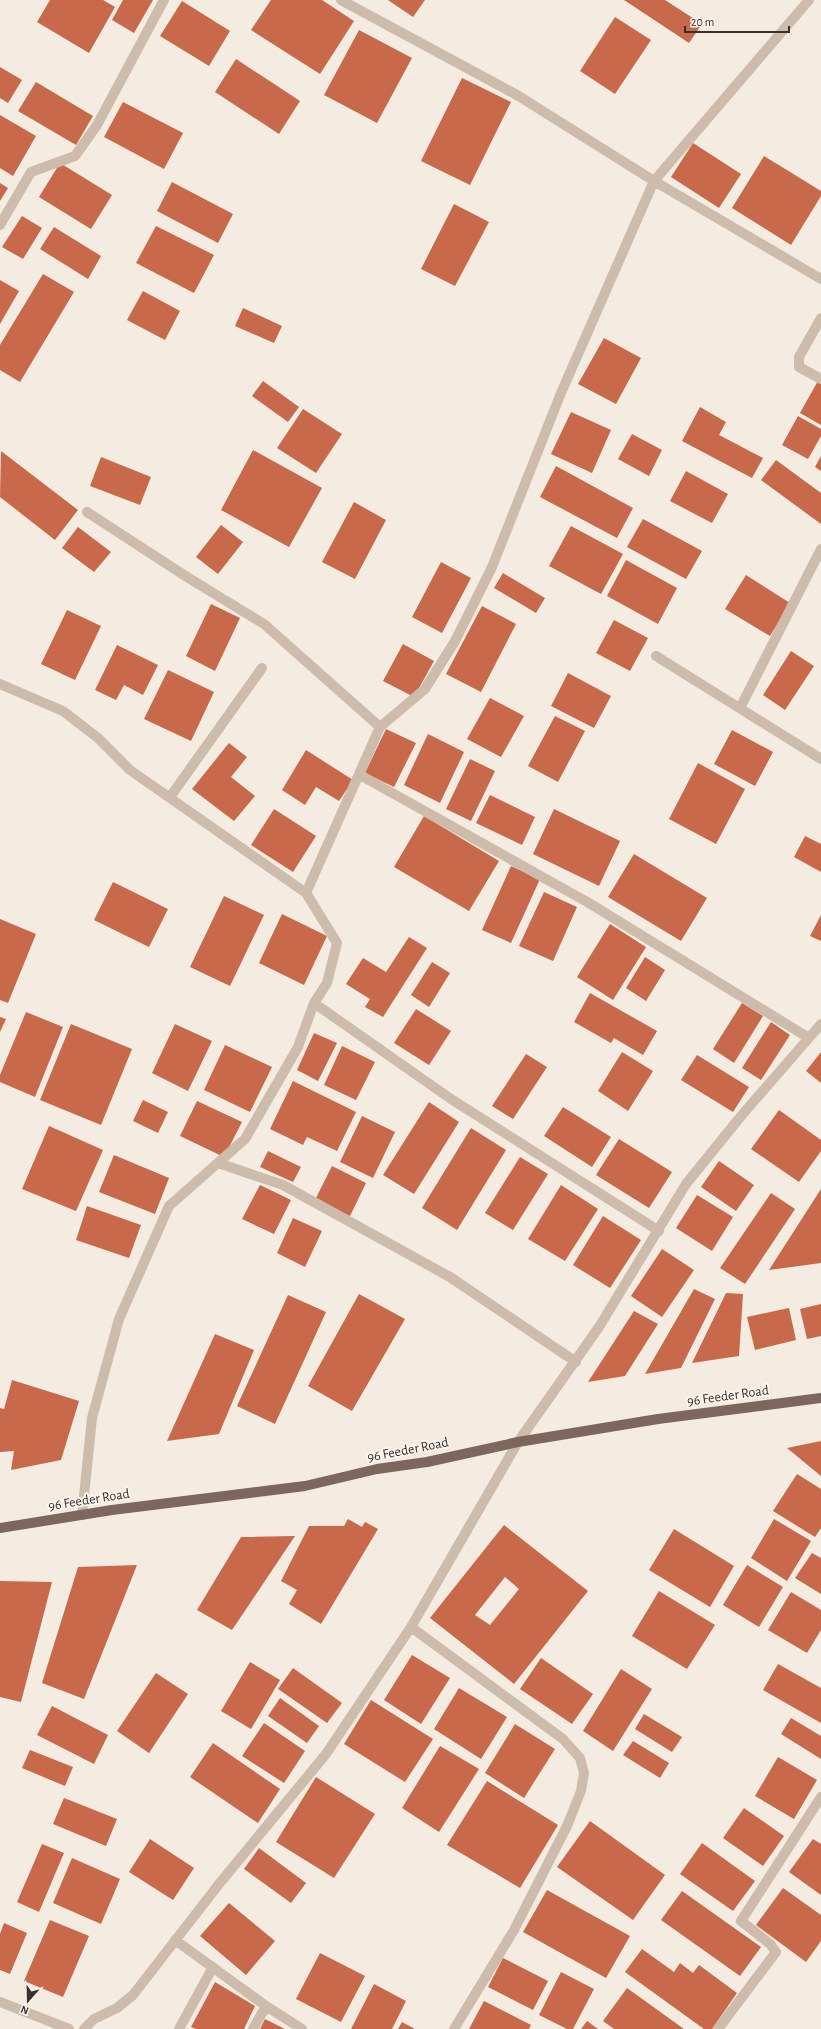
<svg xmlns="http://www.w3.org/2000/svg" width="821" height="2029" font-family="'Alegreya Sans',sans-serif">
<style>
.building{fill:#c8694b;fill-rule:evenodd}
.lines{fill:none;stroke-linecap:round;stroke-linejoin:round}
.street{stroke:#cdbbac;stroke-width:10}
.primary{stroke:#7d675c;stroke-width:10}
.labels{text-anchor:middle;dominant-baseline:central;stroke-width:4;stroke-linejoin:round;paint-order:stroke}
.street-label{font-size:14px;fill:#3b302b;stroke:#fbf5ee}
</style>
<rect width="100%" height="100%" fill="#f4ebe1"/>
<path class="building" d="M50 0H103L115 7 89 53 37 22Z
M123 0H153L134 33 112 20Z
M271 0H322L354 21 320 74 251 30Z
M388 0H425L413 17Z
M624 0H665L702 24 689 43Z
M182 1 230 31 209 66 160 36Z
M615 17 651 40 615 94 580 71Z
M359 30 412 58 377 123 324 95Z
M236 59 300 101 279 134 215 92Z
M0 67 22 80 8 103 0 98Z
M462 78 511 102 470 185 421 161Z
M36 82 93 116 76 145 18 111Z
M123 102 183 133 164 169 104 137Z
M0 115 36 136 13 176 0 168Z
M693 143 741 174 719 208 671 177Z
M764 156 821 191V196L791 245 732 208Z
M60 163 112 195 91 229 39 197Z
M172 182 233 214 218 243 157 211Z
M0 183 8 188 0 201Z
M454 204 489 222 455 286 421 269Z
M22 216 42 228 23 259 2 247Z
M156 226 214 255 194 293 136 263Z
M54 227 101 256 88 279 40 249Z
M43 274 74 292 20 382 0 370V345Z
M0 280 19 291 0 324Z
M143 291 180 311 165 340 127 320Z
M243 308 282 326 274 343 235 326Z
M604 338 641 358 616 404 578 384Z
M819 379 821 381V425L800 413Z
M263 381 299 407 288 422 252 396Z
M700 407 726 422 719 435 763 458 752 478 682 441Z
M303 409 342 434 316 473 277 448Z
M571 412 611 430 592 473 551 454Z
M798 416 821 429V436L808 459 782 445Z
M632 434 662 450 649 476 618 459Z
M253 450 322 488 289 547 221 510Z
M1 451 78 510 55 540 0 497Z
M821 456V471L815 467Z
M101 457 151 477 140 505 90 486Z
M776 460 821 493V524L761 480Z
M556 466 633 508 617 538 540 497Z
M686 471 728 494 712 523 670 501Z
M354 502 386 520 355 579 322 562Z
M643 519 702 551 686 579 627 547Z
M221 525 243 542 218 574 196 557Z
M571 526 623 554 601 594 549 566Z
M78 527 111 552 94 572 62 548Z
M626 560 677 588 658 624 607 596Z
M441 562 471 578 442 633 412 617Z
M503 573 545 598 536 613 494 588Z
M746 575 790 603 770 636 725 609Z
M211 604 240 618 215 671 186 656Z
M482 606 516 624 481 692 446 674Z
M67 610 101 626 75 680 41 664Z
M614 620 648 638 630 671 596 653Z
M403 644 434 661 414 697 383 681Z
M117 645 158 665 143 695 124 685 116 700 95 690Z
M791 651 814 666 785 710 763 695Z
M168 670 214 692 191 741 144 719Z
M568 673 611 696 594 728 551 706Z
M490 698 524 716 501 757 467 739Z
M555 716 585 731 558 782 528 766Z
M386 729 416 743 394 787 365 773Z
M732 730 773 752 755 786 714 764Z
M428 734 464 752 440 803 404 785Z
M229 743 247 757 231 777 255 796 234 821 192 789Z
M306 750 353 780 339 801 316 787 305 805 282 790Z
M470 759 495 771 471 821 446 809Z
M698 763 745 789 716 844 669 819Z
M490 795 535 817 522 845 476 823Z
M274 809 316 836 293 872 251 845Z
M554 809 620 841 599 886 533 854Z
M424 816 499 861 469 911 394 867Z
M805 836 821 844V872L794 857Z
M634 854 707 898 681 941 608 897Z
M511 866 540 879 511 943 482 930Z
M113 882 168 909 149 947 94 920Z
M544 892 577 907 553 961 519 946Z
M224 896 264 915 230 986 190 967Z
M282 914 327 936 304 985 259 963Z
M821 915V941L810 936Z
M0 919 36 934 8 1003 0 1000Z
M610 924 646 947 613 1000 577 977Z
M409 937 427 948 383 1017 365 1007 370 999 346 984 363 958 386 972Z
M645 957 665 970 646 1001 626 988Z
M432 962 450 973 429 1007 411 995Z
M590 993 657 1031 643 1055 614 1038 611 1043 574 1022Z
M742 1003 763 1016 734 1063 713 1049Z
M416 1009 451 1031 429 1065 394 1043Z
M26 1012 63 1027 35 1097 0 1082V1075Z
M0 1017 6 1019 0 1032Z
M771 1022 790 1035 761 1080 742 1068Z
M71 1024 132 1049 101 1125 40 1100Z
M175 1024 212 1041 188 1091 152 1073Z
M314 1033 337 1043 318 1081 297 1070Z
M225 1045 272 1067 250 1112 204 1090Z
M342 1046 375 1062 356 1100 324 1085Z
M622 1052 653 1071 628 1111 598 1091Z
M821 1052V1083L806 1071Z
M526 1054 547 1067 513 1119 492 1106Z
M697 1055 749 1087 733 1112 681 1080Z
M293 1081 356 1112 337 1151 307 1137 303 1145 270 1129Z
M143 1100 168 1112 158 1133 133 1121Z
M197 1101 242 1122 224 1157 180 1136Z
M429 1102 459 1122 414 1194 383 1175Z
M563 1107 611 1137 592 1167 544 1136Z
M779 1110 821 1140V1151L799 1182 751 1149Z
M362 1116 395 1132 373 1178 340 1162Z
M49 1126 103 1150 76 1211 22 1189Z
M471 1128 506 1150 457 1230 422 1208Z
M619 1139 672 1172 649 1208 596 1175Z
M268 1151 301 1167 293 1182 260 1167Z
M114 1155 169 1178 155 1214 99 1192Z
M520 1157 548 1174 513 1230 485 1213Z
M719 1161 754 1185 736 1211 701 1187Z
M332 1166 366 1183 350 1216 315 1200Z
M260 1185 291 1200 274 1234 242 1219Z
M561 1185 598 1209 565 1261 528 1239Z
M821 1189V1263L769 1270Z
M771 1193 795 1209 745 1284 720 1268Z
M697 1195 733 1217 712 1251 676 1228Z
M87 1206 141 1225 129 1258 76 1240Z
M603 1216 641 1240 610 1288 573 1265Z
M293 1218 322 1231 305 1267 277 1253Z
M662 1249 694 1270 662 1317 631 1296Z
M694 1289 715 1299 681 1368 645 1374Z
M726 1293 743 1294 739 1356 692 1363Z
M359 1294 405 1319 352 1411 308 1386Z
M288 1295 326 1312 275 1424 237 1406Z
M821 1304V1336L807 1339 800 1309Z
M789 1308 796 1340 755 1350 747 1317Z
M634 1311 658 1324 625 1376 588 1382Z
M215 1334 254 1350 219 1434 167 1441Z
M12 1380 79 1401 61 1460 11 1470 14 1451 0 1452V1408L4 1409Z
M821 1441V1476L787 1448Z
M797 1474 821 1489V1528L815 1537 773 1511Z
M348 1519 362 1527 365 1522 378 1529 321 1624 289 1604 297 1590 281 1581 309 1526H344Z
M774 1519 811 1541 787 1581 751 1558Z
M504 1525 588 1591 514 1684 430 1618ZM505 1577 519 1589 490 1625 475 1615Z
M674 1529 734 1566 710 1607 649 1570Z
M295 1536 232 1630 197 1610 241 1537Z
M812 1553 821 1558V1594L795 1578Z
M137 1565 84 1699 42 1683 78 1567Z
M747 1565 783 1587 759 1627 723 1605Z
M0 1581 52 1582 21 1702 0 1697Z
M659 1591 715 1625 687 1669 632 1636Z
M791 1592 821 1610V1630L807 1653 768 1630Z
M412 1655 450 1678 421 1724 384 1700Z
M541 1658 593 1694 572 1724 520 1689Z
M250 1662 280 1680 251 1729 221 1711Z
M778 1664 821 1688V1723L763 1690Z
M293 1668 342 1703 327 1723 278 1689Z
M621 1669 652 1689 613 1751 583 1731Z
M156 1673 188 1694 149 1753 117 1731Z
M459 1688 507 1717 481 1759 434 1729Z
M280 1698 319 1726 307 1743 268 1716Z
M371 1700 433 1739 405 1782 344 1744Z
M52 1706 108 1735 94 1764 37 1735Z
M644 1714 682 1737 672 1752 635 1729Z
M791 1718 821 1736V1759L781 1734Z
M264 1723 305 1751 284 1783 242 1756Z
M515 1724 555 1749 524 1798 485 1773Z
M633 1741 669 1763 660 1778 623 1755Z
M213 1743 280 1789 258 1823 190 1777Z
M440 1746 479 1769 439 1832 402 1808Z
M30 1750 73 1767 65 1786 22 1768Z
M778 1757 817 1780 794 1819 755 1796Z
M316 1777 375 1814 334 1878 276 1842Z
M487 1781 558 1825 520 1888 447 1845Z
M64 1798 117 1819 106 1846 53 1824Z
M744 1808 784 1836 763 1866 723 1838Z
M590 1821 665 1875 633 1920 557 1867Z
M150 1839 194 1868 173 1900 129 1872Z
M813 1839 821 1844V1895L789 1872Z
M702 1843 755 1881 733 1911 680 1874Z
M42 1844 64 1853 39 1912 17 1902Z
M259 1848 306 1883 291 1903 244 1869Z
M72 1858 120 1879 101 1924 53 1903Z
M783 1888 821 1915V1941L806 1962 756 1925Z
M547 1890 630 1936 606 1978 523 1932Z
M682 1891 761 1947 740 1976 661 1920Z
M229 1903 275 1941 246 1975 200 1936Z
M50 1920 89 1936 63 1997 24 1981Z
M4 1923 27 1933 10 1974 0 1970V1934Z
M642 1949 674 1972 680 1963 693 1973 699 1965 737 1993 712 2029H704L625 1972Z
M320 1953 365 1976 341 2022 296 1999Z
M503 1958 548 1981 533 2010 488 1987Z
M561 1972 594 1989 573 2029H567L539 2015Z
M215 1982 255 2006 244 2029H196L191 2027Z
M374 1984 406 2001 392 2029H351Z
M627 1988 684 2029H614L603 2021Z
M484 2001 531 2025 529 2029H469Z
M265 2019 285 2029H260Z
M587 2021 598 2029H581Z
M402 2022 415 2029H398Z"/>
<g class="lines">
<path class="street" d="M341 0 517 95 654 181 821 279
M0 225 31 172 75 156 97 125 164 0
M821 318 799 357V367L821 379
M87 512 187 577 264 624 380 727
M656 656 821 759
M0 684 63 711 98 738 130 770 306 893 337 943 327 983 314 1003 298 1047 245 1139 169 1206 119 1319 92 1418 82 1515
M740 708 821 549
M360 775 589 903 809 1038
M170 797 262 668
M306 893 380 727 425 689 455 641 492 567 561 393 654 181 809 0
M314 1003 451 1099 659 1231
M218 1163 283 1185 450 1277 576 1362
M411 1627 563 1739 580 1758 584 1773 581 1791 567 1826 514 1930 454 2029
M175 1940 266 2006 302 2029
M0 2002 69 2029
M84 2029 94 2019 117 2008 133 1995 219 1884 326 1754 411 1627 518 1442 599 1327 686 1184 741 1116 821 1024
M179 2029 213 1967
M253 2029 266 2006
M718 2029 776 1952 770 1944 741 1921 821 1797"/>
<path class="primary" d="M0 1528 112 1510 305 1486 377 1469 427 1462 518 1442 658 1419 821 1398"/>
</g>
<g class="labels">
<g class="street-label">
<text transform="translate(728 1396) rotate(-8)">96 Feeder Road</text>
<text transform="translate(408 1450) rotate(-11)">96 Feeder Road</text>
<text transform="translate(89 1500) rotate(-9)">96 Feeder Road</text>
</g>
</g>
<g transform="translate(28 2001) rotate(200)" stroke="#fbf5ee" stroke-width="3" paint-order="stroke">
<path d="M0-3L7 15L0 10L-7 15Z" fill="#3b302b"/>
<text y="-6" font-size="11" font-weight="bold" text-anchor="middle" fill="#3b302b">N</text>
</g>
<path d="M685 26v6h104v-6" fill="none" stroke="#3b302b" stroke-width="2"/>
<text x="691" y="26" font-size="12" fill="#3b302b" stroke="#fbf5ee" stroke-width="3" paint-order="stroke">20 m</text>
</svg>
